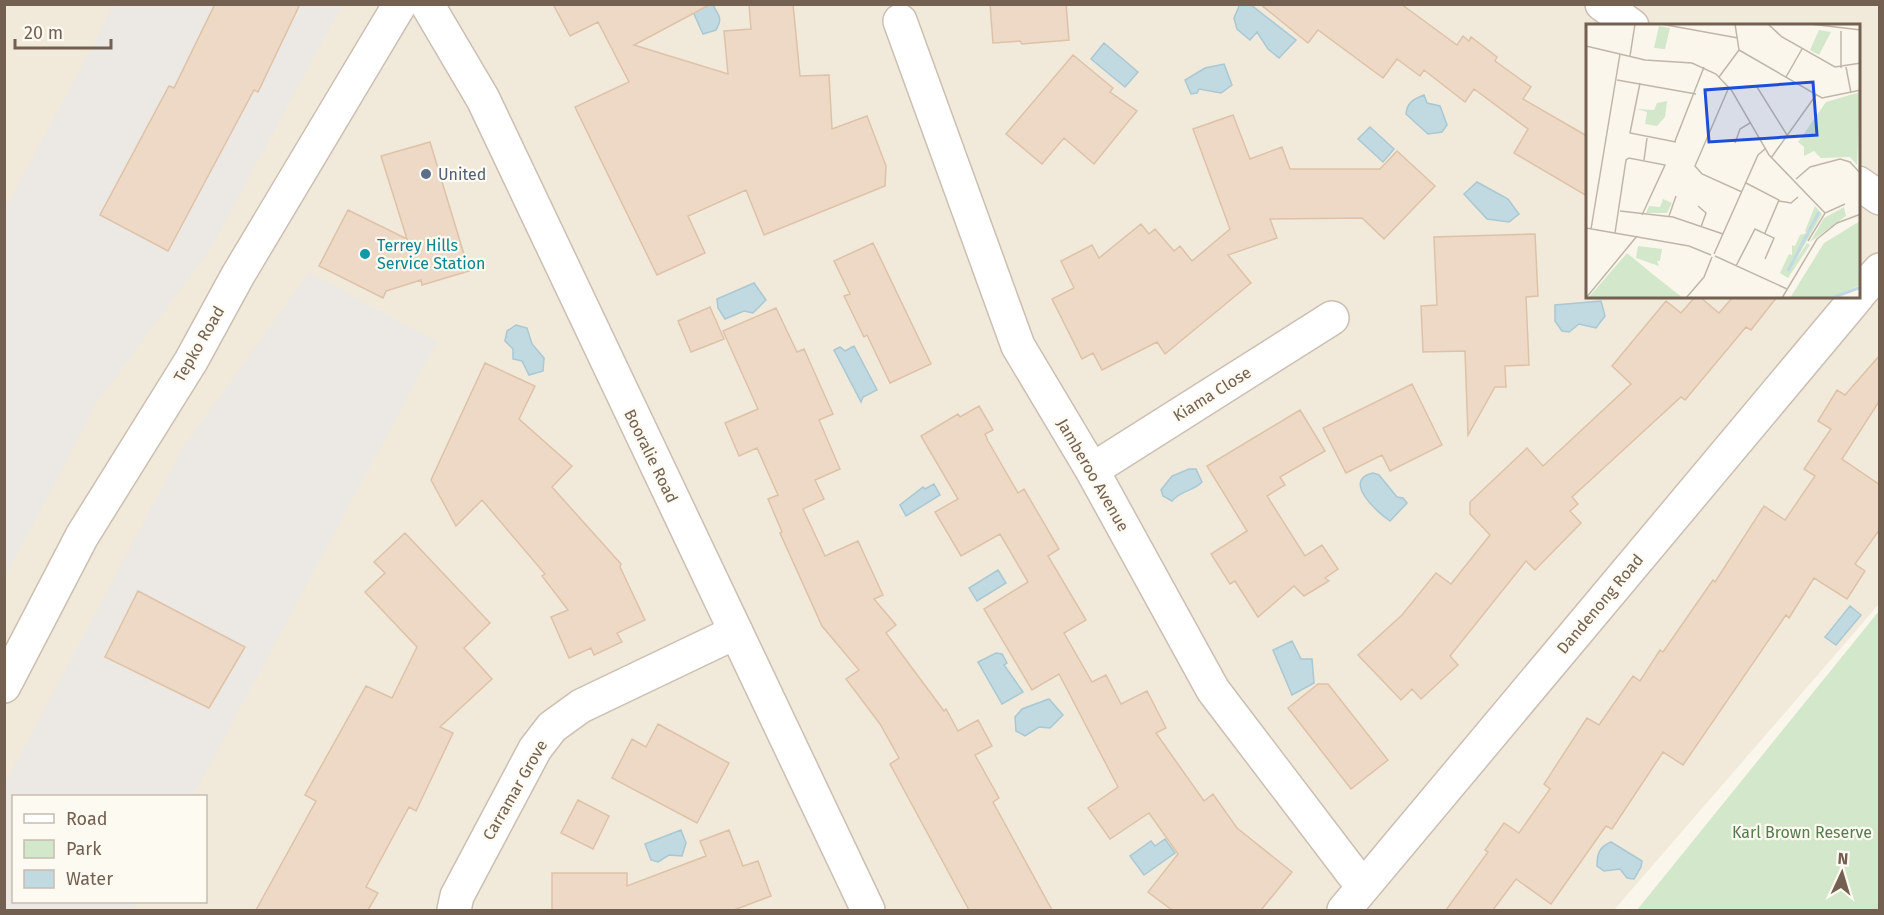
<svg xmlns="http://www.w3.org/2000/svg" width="1884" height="915" font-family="'Fira Sans',sans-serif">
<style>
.residential{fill:#f1e9da;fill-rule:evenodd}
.industrial{fill:#ece8e3}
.green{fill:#d3e7ca}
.water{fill:#c1dae2;stroke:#a8c8d3;stroke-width:1.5}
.building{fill:#edd9c5;stroke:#dec2a8;stroke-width:1.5}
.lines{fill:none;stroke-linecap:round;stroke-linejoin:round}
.minor-casing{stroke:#ccbfb2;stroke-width:36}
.tertiary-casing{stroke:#ccbfb2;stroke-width:36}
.minor{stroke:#fff;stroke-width:33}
.tertiary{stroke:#fff;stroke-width:33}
.service-dot{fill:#5c6f8a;stroke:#fdfaf1;stroke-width:2}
.culture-dot{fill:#0f9aa8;stroke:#fdfaf1;stroke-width:2}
.labels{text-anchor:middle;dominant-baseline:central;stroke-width:4.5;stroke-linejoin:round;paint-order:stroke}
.service-label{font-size:16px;fill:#4e5e75;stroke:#fdfaf1;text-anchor:start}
.culture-label{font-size:16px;fill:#0d838f;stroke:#fdfaf1;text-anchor:start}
.street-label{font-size:16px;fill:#736050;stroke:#fdfaf1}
.park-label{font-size:16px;fill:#567c4d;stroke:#fdfaf1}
.inset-river{fill:none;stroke:#c1dae2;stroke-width:3}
.inset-road{fill:none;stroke:#c0b6a8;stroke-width:1.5}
.view{fill:#1d4ed8;fill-opacity:0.15;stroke:#1d4ed8;stroke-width:3}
.inset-edge{fill:none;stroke:#736050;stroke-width:3}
</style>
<rect width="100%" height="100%" fill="#faf6eb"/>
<path class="residential" d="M5 5H1879V604L1614 910H5ZM1587 26H1858V297H1587ZM14 796H206V902H14Z"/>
<path class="industrial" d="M114 5H342L211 248 98 401 5 577V210Z
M309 272 437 342 193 796H14V902H137L132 910H5V783L184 446Z"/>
<path class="green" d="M1879 611V910H1637Z"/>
<path class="water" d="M1240 4 1251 5 1296 40 1279 58 1268 49 1257 32 1250 40 1237 29 1234 18Z
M690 5H713C719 16 723 18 716 30L703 34Z
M1104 43 1138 72 1125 87 1091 59Z
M1224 64 1232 85 1221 93 1199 89 1197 93 1191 94 1185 80 1205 68Z
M1424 95 1427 103 1440 106 1447 125 1442 132 1428 134 1406 114C1407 103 1413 99 1424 95Z
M1370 127 1394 149 1383 162 1358 139Z
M1477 182 1508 199 1519 214 1509 222 1487 219 1464 194Z
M754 283 766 300 753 313 744 311 725 319 718 308 717 299Z
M1601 301 1605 316 1596 328 1579 324 1569 332 1562 331 1555 321V305Z
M516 325 527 328 532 344 544 358 543 371 529 375 522 361 513 359V349L505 341 507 331Z
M854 346 877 390 863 397 861 402 834 350 840 347 845 351Z
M1189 469H1196L1202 482C1194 491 1181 490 1172 501L1163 496 1161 490 1172 476Z
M1373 473 1379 475 1397 497 1403 498 1407 503 1390 521C1378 513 1341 480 1373 473Z
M934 484 940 495 906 516 900 505 923 487 925 489Z
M998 570 1006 583 977 601 969 588Z
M1850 606 1861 615 1836 645 1825 637Z
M1292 641 1301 659H1312L1314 683 1292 695 1273 650Z
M996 653 1002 654 1007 663 1004 665 1023 692 1002 704 978 662Z
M1049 699 1063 715 1050 728 1039 727 1025 736 1016 731 1015 717 1022 709Z
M681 830 686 843 682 856 669 855 658 862 651 860 645 844Z
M1165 839 1175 853 1144 875 1130 856 1151 841 1155 846Z
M1611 842 1642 861 1641 867 1634 879 1627 878 1620 869 1604 871 1597 866C1597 854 1599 847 1611 842Z"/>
<path class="building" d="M215 4H300L258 92 254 90 168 251 100 215 169 86 174 88Z
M553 4H711L634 45 728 74 724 31 751 29 749 4H793L800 76 829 75 832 129 867 116 886 166 885 186 764 235 746 190 688 216 705 253 657 275 575 107 629 82 598 22 570 36Z
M990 4H1066L1069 40 1022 44 1020 41 993 43Z
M1260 4H1401L1457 45 1463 36 1469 41 1471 37 1497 57 1495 61 1531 87 1523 99 1587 136V196L1514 153 1528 129 1474 89 1465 102 1424 70 1420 76 1397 59 1383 78 1318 30 1308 43Z
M1073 55 1113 88 1110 92 1137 111 1094 164 1064 138 1042 164 1006 134Z
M1233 115 1250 159 1282 147 1290 169H1380L1397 151 1435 186 1384 239 1362 218 1270 219 1277 238 1228 255 1251 283 1165 354 1157 342 1102 370 1093 353 1082 359 1052 299 1074 288 1061 261 1092 245 1099 258 1141 224 1149 234 1155 229 1174 251 1180 246 1192 261 1230 229 1193 129Z
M430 142 469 271 422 285 421 280 386 291 383 298 319 266 348 210 407 239 381 156Z
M1535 234 1538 296 1526 297 1529 365 1505 366 1506 387H1495L1468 435 1465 351 1423 352 1421 306 1437 305 1434 237Z
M873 243 931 364 890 383 867 335 864 337 844 296 850 294 834 261Z
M1695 297H1700L1719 313 1733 297H1777L1751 330 1746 327 1685 400 1681 397 1572 497 1578 504 1570 511 1581 523 1535 570 1526 561 1450 656 1458 665 1421 699 1412 689 1401 700 1358 655 1402 615 1436 573 1451 584 1490 535 1470 514V502L1527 448 1543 466 1631 384 1612 366 1666 301 1681 313Z
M710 307 724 339 691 352 678 321Z
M776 308 797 352 804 349 833 414 819 420 840 469 815 480 824 499 803 509 825 556 858 541 883 595 874 599 896 625 886 633 944 711 946 709 958 731 978 720 992 746 975 755 999 798 993 802 1052 910H969L890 764 899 758 880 724 846 679 859 670 822 626 780 533 782 532 768 499 778 495 757 448 739 456 725 423 758 409 723 331Z
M1880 355V400L1842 459 1880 485V529L1855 564 1865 571 1847 599 1814 578 1789 618 1786 615 1683 765 1663 752 1612 829 1606 826 1551 904 1516 879 1493 910H1446L1488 852 1485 850 1504 823 1519 833 1550 789 1544 784 1587 718 1599 725 1633 676 1640 681 1660 650 1663 652 1713 580 1715 582 1764 506 1785 520 1815 476 1804 469 1831 429 1818 421 1837 390 1845 395Z
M485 363 535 386 519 419 572 466 552 487 621 564 620 567 645 620 617 633 622 642 594 655 591 648 569 658 551 617 568 610 542 576 545 574 482 500 456 526 431 480Z
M1412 384 1442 445 1390 471 1382 455 1346 473 1323 428Z
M979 406 993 430 985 434 988 441 1018 493 1024 489 1059 549 1048 556 1086 620 1064 633 1092 682 1106 675 1121 704 1147 691 1166 728 1156 733 1204 801 1213 794 1237 828 1292 872 1261 910H1172L1148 892 1178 854 1149 813 1110 839 1088 808 1118 787 1059 674 1032 690 984 609 1028 582 1000 534 961 556 935 512 958 499 921 436 958 414 960 417Z
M1300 410 1325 451 1280 477 1285 485 1267 496 1305 556 1322 545 1338 569 1325 578 1329 581 1304 596 1294 586 1258 617 1235 581 1230 584 1211 554 1247 531 1207 466Z
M405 533 490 623 464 648 492 679 440 727 453 733 416 811 409 807 366 887 378 893 368 910H256L316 801 305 795 366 686 392 698 417 647 365 592 385 573 374 562Z
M138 591 245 647 209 708 105 657Z
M1318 684H1328L1388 760 1351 789 1288 708Z
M658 724 729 763 697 823 612 778 632 739 646 747Z
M578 800 609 816 593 849 561 833Z
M729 830 743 866 758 861 771 896 734 910H552V873H627V886L706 856 700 841Z"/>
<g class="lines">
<defs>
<path id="minor" d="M1602 4 1632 26
M900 21 1018 346 1092 470 1213 690 1363 887
M1858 183 1880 198
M1858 295 1880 270
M1092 470 1332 318
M4 686 82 536 191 361 238 275 400 4
M454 910 457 896 535 749 552 727 581 706 736 632
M1344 910 1857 297"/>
<path id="tertiary" d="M427 4 483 99 868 910"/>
</defs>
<use href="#minor" class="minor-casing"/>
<use href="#tertiary" class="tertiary-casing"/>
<use href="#minor" class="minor"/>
<use href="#tertiary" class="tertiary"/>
</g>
<circle class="service-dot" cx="426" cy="174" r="6"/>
<circle class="culture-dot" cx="365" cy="254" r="6"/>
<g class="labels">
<g class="service-label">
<text x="438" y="174">United</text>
</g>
<g class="culture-label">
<text x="377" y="245">Terrey Hills<tspan x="377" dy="18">Service Station</tspan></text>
</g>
<g class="street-label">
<text transform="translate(199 344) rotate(-60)">Tepko Road</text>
<text transform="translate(1212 394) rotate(-32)">Kiama Close</text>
<text transform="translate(651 456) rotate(64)">Booralie Road</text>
<text transform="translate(1093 475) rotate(60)">Jamberoo Avenue</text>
<text transform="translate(1600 604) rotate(-50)">Dandenong Road</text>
<text transform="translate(515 790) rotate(-60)">Carramar Grove</text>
</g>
<g class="park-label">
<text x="1802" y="832">Karl Brown Reserve</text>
</g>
</g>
<g transform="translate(1586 24)">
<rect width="274" height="274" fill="#faf6eb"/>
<path d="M73 2 84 4 79 25 68 24ZM233 6 245 8 233 31 224 26ZM274 68 271 141 264 133 235 134 228 127 218 132V123L212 118 240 78ZM81 77 79 93 71 102 59 100 61 88 51 85 68 86 71 79ZM77 175 86 179 81 189H60L63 182 74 183ZM229 182 236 190 208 239 221 219 224 221 202 254 194 249 203 230 206 231V221L209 222 214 211 221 209 219 207ZM258 183 260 192 224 218 238 194ZM274 197V261L244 274H204L238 219ZM52 222 76 225 74 237H71L73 242 50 234ZM41 229 69 252 97 274H2Z" fill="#d3e7ca"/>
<path class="inset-river" d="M202 247 233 188M246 274 275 263"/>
<path class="inset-road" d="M75 0 152 14M182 0 196 13 249 43 275 39M224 0 275 6M0 22 59 36 106 39 130 50 146 67 183 131 239 189M153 26 236 74 275 66M44 32 49 0M260 43 265 69M255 44V7M133 53 153 26 149 0M200 53 216 25M31 56 110 70M54 59 44 109 90 118M143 63 109 142 116 150 156 168M171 63 201 111M89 117 118 43M149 119 154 105 164 99M185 134 230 71M58 136 61 114M210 155 224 143 254 135 264 138 275 150M160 159 193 176 179 209M193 177 205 179 212 173M112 182 120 189 115 203M34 187 87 193 137 210M83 192 90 172M0 204 103 222 125 231M5 205 34 30M29 209 40 136 43 134 79 141 56 191M222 217 239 189 259 180M128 230 172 131 179 125M129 232 201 265M150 242 169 205 188 214 179 235M0 274 51 212M100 274 118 253 126 233M196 274 231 215 251 199 275 190"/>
<path class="view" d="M227 58 231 111 123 118 119 66Z"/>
<rect width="274" height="274" class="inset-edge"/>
</g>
<rect width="1884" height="915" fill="none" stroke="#736050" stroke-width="12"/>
<rect x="12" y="795" width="195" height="108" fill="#fdfaf1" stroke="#c6bcb1" stroke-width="1.5"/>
<rect x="24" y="814" width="30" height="9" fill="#ffffff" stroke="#c6bcb1" stroke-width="1.5"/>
<text x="66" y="825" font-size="18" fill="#736050">Road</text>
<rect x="24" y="840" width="30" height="18" fill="#d3e7ca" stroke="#c6bcb1" stroke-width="1.5"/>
<text x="66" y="855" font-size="18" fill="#736050">Park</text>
<rect x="24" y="870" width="30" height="18" fill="#c1dae2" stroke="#c6bcb1" stroke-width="1.5"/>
<text x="66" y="885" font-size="18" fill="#736050">Water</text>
<g transform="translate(1842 873) rotate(4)" stroke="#fdfaf1" stroke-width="4.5" paint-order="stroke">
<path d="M0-4.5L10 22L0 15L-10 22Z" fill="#736050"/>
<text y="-9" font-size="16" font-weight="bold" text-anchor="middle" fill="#736050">N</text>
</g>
<path d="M15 39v9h96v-9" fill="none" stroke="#736050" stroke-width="3"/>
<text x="24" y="39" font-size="18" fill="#736050" stroke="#fdfaf1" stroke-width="4.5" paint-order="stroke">20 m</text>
</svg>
